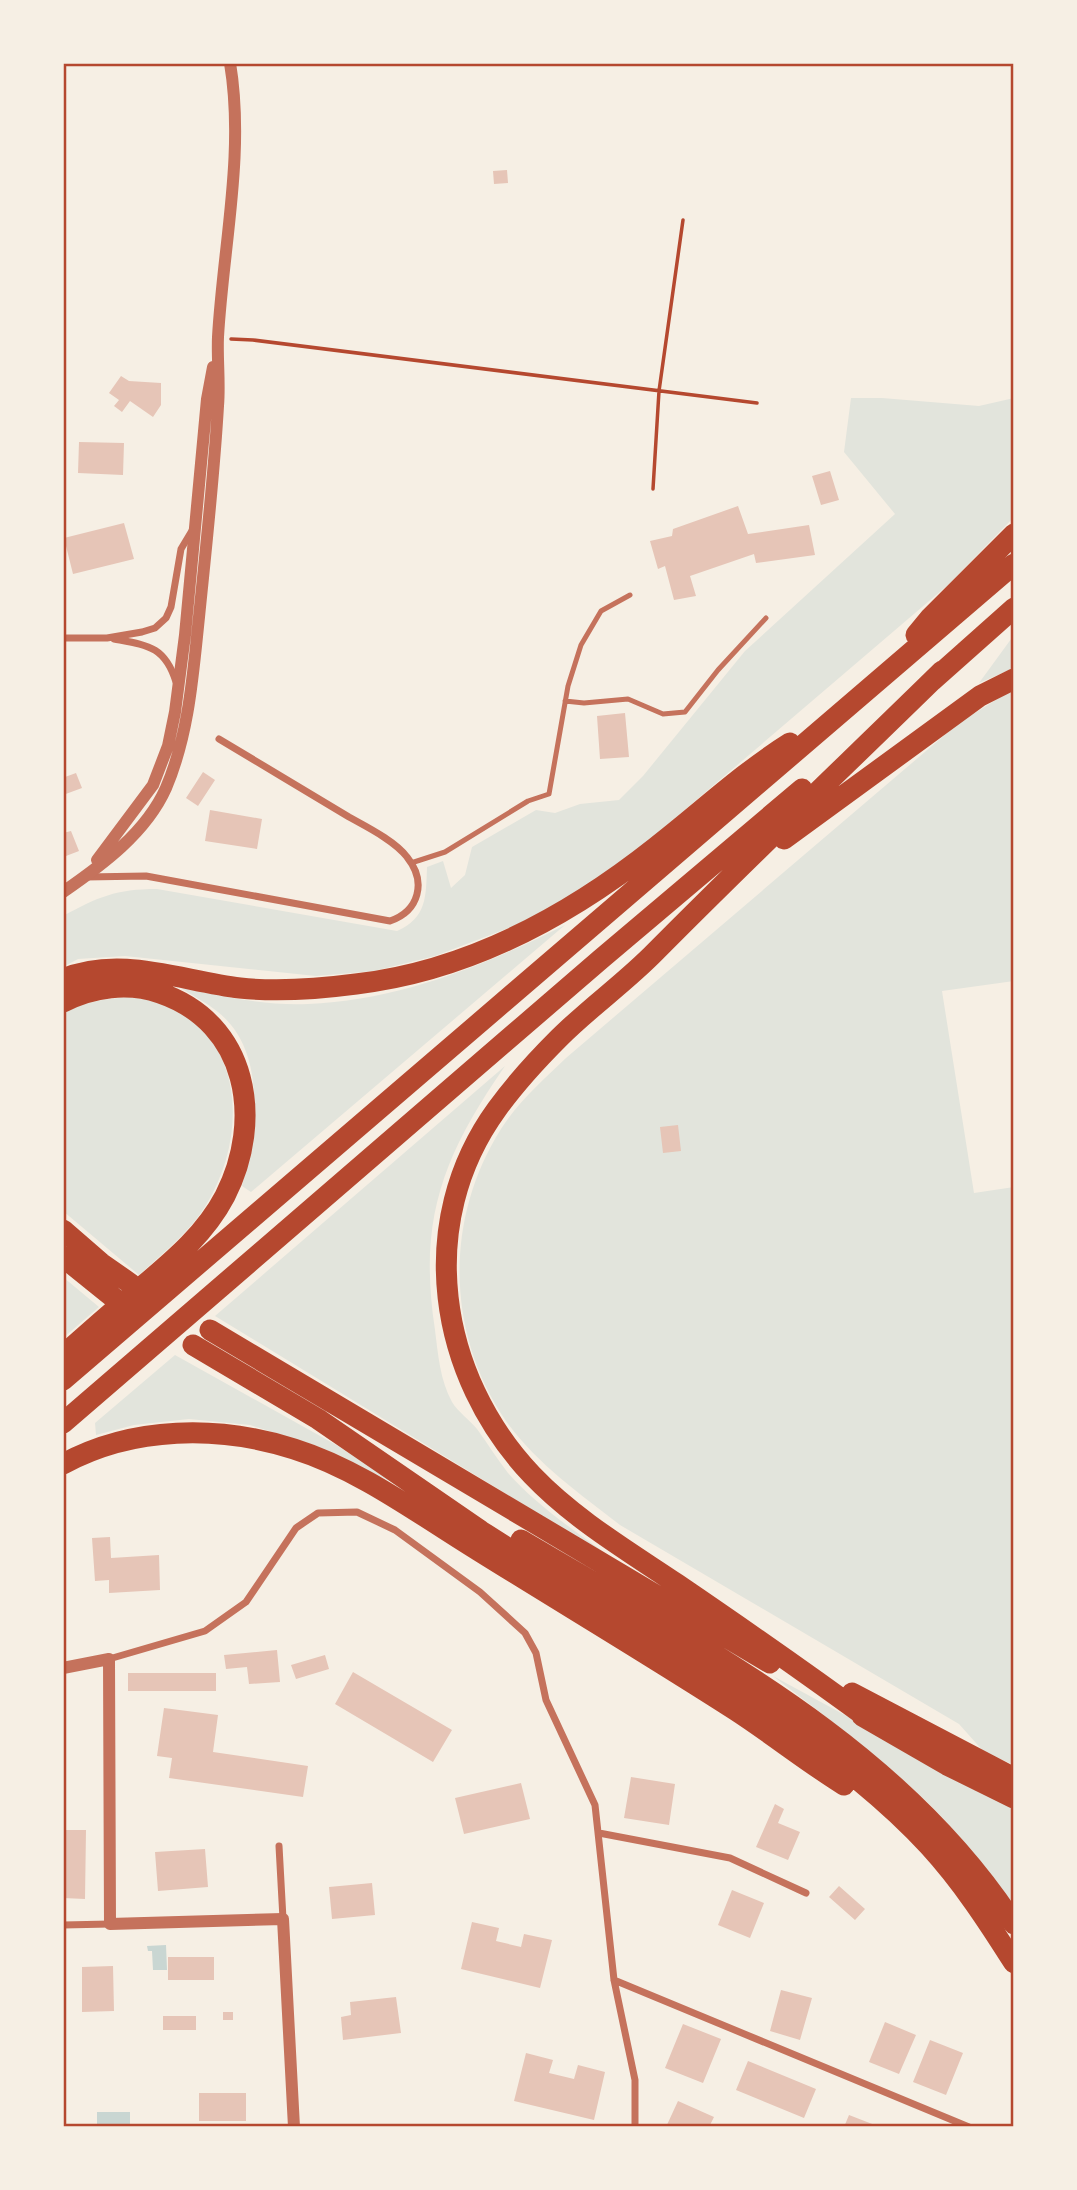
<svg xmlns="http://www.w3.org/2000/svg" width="1077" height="2190" font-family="Commissioner,sans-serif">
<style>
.green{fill:#e2e4dc}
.water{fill:#c9d6d2}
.building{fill:#e6c5b7}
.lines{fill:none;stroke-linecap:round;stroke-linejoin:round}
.path{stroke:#b5482f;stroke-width:3.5}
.service{stroke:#c5725c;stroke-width:5}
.minor{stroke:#c5725c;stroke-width:7}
.tertiary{stroke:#c5725c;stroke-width:12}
.motorway{stroke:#b5482f;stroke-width:21}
.neatline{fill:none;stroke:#b5482f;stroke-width:2.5}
</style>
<rect width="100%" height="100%" fill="#f6efe4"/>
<path class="green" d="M851 398H882L979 406 1014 398V517L949 584 639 849 570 899 514 926 435 956 374 971 316 976 125 956 78 959 63 967V916C98 897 116 889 157 889L397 931C427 918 426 896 427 867L443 861 451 888 465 875 472 847 536 810 555 813 580 804 619 800 643 776 745 651 895 514 844 452Z
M1014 635V668L979 683Z
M1014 689V981L942 991 974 1193 1014 1187V1765L984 1752 959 1724 620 1525C580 1494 536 1463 506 1421 446 1334 444 1219 501 1129 518 1102 543 1080 566 1058L960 722Z
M565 925 251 1192 242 1186C256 1132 268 1052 218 1012 207 1003 193 996 181 988 223 996 265 1006 308 1004 399 1000 484 966 565 925Z
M130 997C140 999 152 999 162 1002 246 1037 248 1136 206 1205 190 1232 163 1253 139 1275L63 1211V1014C83 1001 106 999 130 997Z
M505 1066C443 1156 418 1219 435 1330 438 1354 440 1380 452 1402 458 1412 470 1420 477 1429 488 1444 497 1459 508 1473 539 1508 581 1535 619 1563L215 1316Z
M63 1277 99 1307 63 1338Z
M175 1355 338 1446 396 1484 314 1445 250 1425 189 1419 134 1425 96 1435 95 1423Z
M773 1676 1014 1807V1908C988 1871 959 1833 926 1801 878 1756 825 1716 773 1676Z"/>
<path class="water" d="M166 1945 167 1970H153L152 1951H148L147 1946Z
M97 2112H130V2125H97Z"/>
<path class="building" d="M507 170 508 183 494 184 493 171Z
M121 376 129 381 161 383V405L153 417 130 401 122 412 114 406 119 400 109 393Z
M79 442 124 443 123 475 78 473Z
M830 471 839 500 821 505 812 476Z
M738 506 748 534 809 525 815 555 756 563 754 554 690 576 696 596 674 600 665 566 658 569 650 541 672 536 673 529Z
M124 523 134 559 73 574 64 538Z
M625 713 629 757 600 759 597 716Z
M63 771 65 777 76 773 82 788 63 795Z
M203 772 215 780 198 806 186 798Z
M210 810 262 819 257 849 205 841Z
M71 831 79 851 66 856 63 848V833Z
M678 1125 681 1151 663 1153 660 1127Z
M110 1537 111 1558 159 1555 160 1590 109 1593V1580L95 1581 92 1538Z
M277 1650 280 1682 249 1684 247 1667 226 1669 224 1655Z
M325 1655 329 1669 296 1679 291 1665Z
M353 1672 452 1730 433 1762 335 1704Z
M128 1673H216V1691H128Z
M164 1708 218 1715 213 1752 308 1766 303 1797 169 1778 172 1758 157 1756Z
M631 1777 675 1784 669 1825 624 1818Z
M521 1783 530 1819 464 1834 455 1798Z
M775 1804 784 1809 778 1823 800 1832 788 1860 756 1847Z
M63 1830H86L85 1899 63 1898Z
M205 1849 208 1887 158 1891 155 1852Z
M372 1883 375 1915 332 1919 329 1887Z
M839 1886 865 1909 855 1920 829 1897Z
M732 1890 764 1903 750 1938 718 1925Z
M472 1922 499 1928 496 1941 521 1947 524 1934 552 1940 540 1988 461 1969Z
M168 1957H214V1980H168Z
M113 1966 114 2011 82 2012V1967Z
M781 1990 812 1998 800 2040 770 2031Z
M396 1997 401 2033 343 2040 341 2017 351 2015 350 2002Z
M223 2012H233V2020H223Z
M163 2016H196V2030H163Z
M885 2022 916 2035 899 2074 869 2062Z
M683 2024 721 2039 703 2083 665 2068Z
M930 2040 963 2053 946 2095 913 2082Z
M526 2053 553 2060 549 2073 574 2079 578 2065 605 2072 594 2120 514 2101Z
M748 2061 816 2089 804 2118 736 2090Z
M199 2093H246V2121H199Z
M678 2101 714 2117 709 2127H666Z
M849 2115 880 2127H844Z"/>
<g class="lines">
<path class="path" d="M231 339 253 340 757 403
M653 489 659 391 683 220"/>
<path class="service" d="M565 701 584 703 628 699 663 714 685 712 718 670 766 618
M411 863 445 852 528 801 549 794 568 686 581 645 601 611 630 595"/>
<path class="minor" d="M63 638H107L142 632 155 628 166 618 171 607 181 549 193 529
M114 639C147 645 165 646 176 682
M86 877 146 876 390 921C419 911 427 882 407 857 395 841 367 827 349 817 306 791 262 765 219 739
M109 1659 205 1631 246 1602 296 1528 318 1513 357 1512 395 1530 480 1592 525 1633 536 1653 546 1700 595 1805 614 1980 635 2080V2127
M599 1833 730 1858 806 1893
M279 1846 283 1919
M63 1925 110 1924
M614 1980 969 2127"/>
<path class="tertiary" d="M97 860 153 785 168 746 175 712 185 635 207 399 213 367
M63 892C102 865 146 833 166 788 189 734 193 674 199 617 206 547 214 476 218 406 220 383 217 360 218 337 223 247 245 153 230 63
M63 1668 109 1659 110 1924 283 1919 294 2127"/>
<path class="motorway" d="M916 635 930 618 1014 534
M932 681 1014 608
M784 839 980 696 1014 679
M63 979C121 955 181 981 240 988 278 992 318 989 356 984 468 971 569 916 656 847 701 812 742 773 790 743
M63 1002C93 987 128 982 160 993 248 1023 264 1120 225 1196 203 1238 166 1266 131 1296 108 1315 86 1335 63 1355
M63 1230 101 1263 131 1284
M63 1257 114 1298
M210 1330 770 1663
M193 1345 318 1419 481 1531 783 1722C834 1760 886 1799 929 1846 962 1882 988 1922 1014 1963
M63 1380 1014 564
M63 1423 601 959 802 789
M63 1464C133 1426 219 1425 294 1449 361 1470 420 1515 479 1551 564 1604 651 1656 735 1710 772 1734 807 1762 844 1785
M521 1540C701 1647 897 1744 1014 1924
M852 1693 1014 1778
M862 1716 947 1765 1014 1798
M873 1722C809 1675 743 1629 677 1584 628 1551 574 1519 532 1475 438 1376 414 1223 497 1109 515 1084 537 1060 559 1038 590 1007 626 982 656 951 750 856 847 764 942 671"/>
</g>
<rect width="1077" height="2190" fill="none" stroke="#f6efe4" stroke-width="130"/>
<rect x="65" y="65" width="947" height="2060" class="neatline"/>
</svg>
